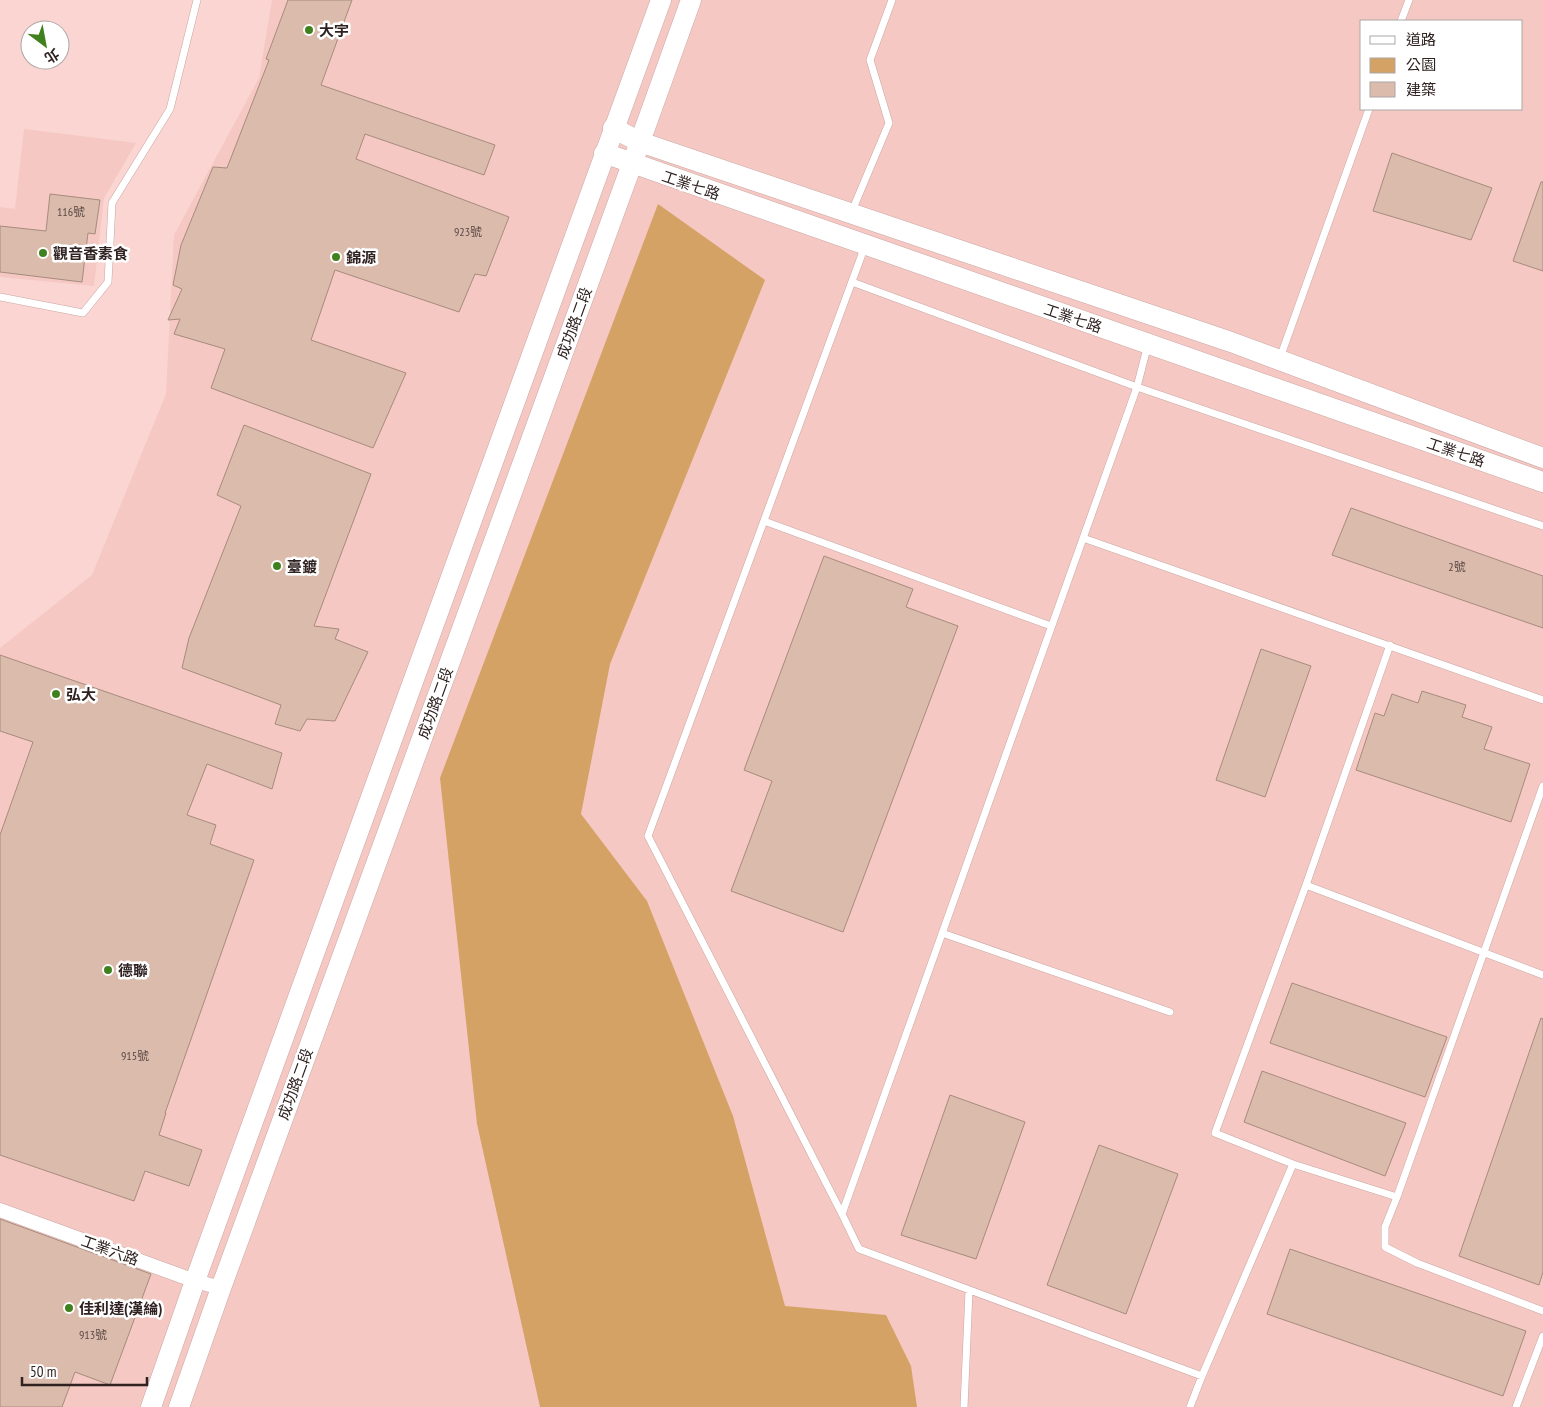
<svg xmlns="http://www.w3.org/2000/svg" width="1543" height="1407" font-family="'PT Sans Narrow','Noto Sans TC',sans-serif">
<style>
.built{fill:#f5c8c3;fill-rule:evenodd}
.green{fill:#d5a265}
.building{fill:#dabbac;stroke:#a78b7c}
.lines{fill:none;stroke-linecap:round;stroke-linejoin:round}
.lane-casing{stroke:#caa7a3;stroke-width:8}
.street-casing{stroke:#caa7a3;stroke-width:15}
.secondary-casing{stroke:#caa7a3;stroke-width:21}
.lane{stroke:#fff;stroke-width:7}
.street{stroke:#fff;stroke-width:14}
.secondary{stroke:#fff;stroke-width:20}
.poi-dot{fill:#41801f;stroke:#fff;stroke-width:2}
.labels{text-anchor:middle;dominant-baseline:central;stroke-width:5;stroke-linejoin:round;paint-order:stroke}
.number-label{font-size:12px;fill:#5a4844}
.poi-label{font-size:15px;font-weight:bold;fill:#2f2221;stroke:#fff;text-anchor:start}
.street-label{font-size:15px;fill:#2f2221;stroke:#fff}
</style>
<rect width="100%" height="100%" fill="#fad5d1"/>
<path class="built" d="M272 0H1543V1407H0V648L92 575 166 394 174 235 259 78ZM1362 21H1522V109H1362Z
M24 129 136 143 104 198 94 286 0 277V207L15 209Z"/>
<path class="green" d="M658 204 765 280 610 664 581 814 647 901 733 1116 785 1306 886 1315 911 1366 917 1407H540L477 1124 440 778Z"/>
<path class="building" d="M288 0H352L321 85 495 145 484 175 365 134 356 159 509 217 486 276 475 274 459 312 335 270 311 340 406 373 373 448 211 388 225 349 174 334 180 319 168 320 182 289 173 285 181 245 213 167 227 168 269 60 266 59Z
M1392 153 1492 188 1471 240 1373 211Z
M1541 182H1543V271L1513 261Z
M50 194 100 200 95 234 88 233 82 282 0 272V226L46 231Z
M244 425 371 474 314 626 339 629 335 639 368 652 335 721 307 719 300 731 275 724 281 705 182 668 189 638 241 506 217 495Z
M1351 508 1543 576V628L1332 555Z
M824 556 913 589 906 607 958 626 843 932 731 891 772 781 744 770Z
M1261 649 1311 666 1265 797 1216 780Z
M0 655 282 753 272 789 207 764 187 815 216 825 210 844 254 860 165 1113H166L159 1135 202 1150 189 1186 145 1171 134 1201 0 1155V835L33 742 0 731Z
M1422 691 1466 705 1462 717 1492 727 1484 749 1530 764 1511 822 1356 770 1375 713 1384 716 1392 694 1418 703Z
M1292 983 1447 1037 1425 1097 1270 1043Z
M1541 1018 1543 1019V1272L1539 1285 1459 1256Z
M1262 1071 1406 1123 1385 1176 1244 1122Z
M950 1095 1025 1122 976 1259 901 1235Z
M1099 1145 1178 1174 1126 1314 1047 1285Z
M0 1219 151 1274 110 1385 75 1372 62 1407H0Z
M1290 1249 1526 1331 1503 1396 1267 1314Z"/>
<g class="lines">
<defs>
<path id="lane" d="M1401 21 1409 0
M852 211 889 123 870 60 892 0
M852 282 1137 387 1543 526
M0 297 83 313 108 282 112 203 170 109 197 0
M1148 344 1137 387 842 1214 859 1249 1202 1376 1293 1164 1397 1197
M1280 358 1369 109
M764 521 1051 626
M1083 538 1543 700
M1543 786 1397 1197 1385 1227V1247L1417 1263 1543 1311
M1306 885 1543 975
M942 933 1170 1012
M1293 1164 1215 1133 1306 885 1390 645
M842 1214 648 836 865 246
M964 1407 969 1291
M1190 1407 1202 1376
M1516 1407 1543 1336"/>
<path id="street" d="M0 1210 195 1281 221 1288"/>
<path id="secondary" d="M613 128 640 142 1231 342 1543 458
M604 153 1543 482
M151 1407 195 1281 661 0
M179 1407 221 1288 632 164 691 0"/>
</defs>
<use href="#lane" class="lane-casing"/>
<use href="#street" class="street-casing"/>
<use href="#secondary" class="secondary-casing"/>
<use href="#lane" class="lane"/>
<use href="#street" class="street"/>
<use href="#secondary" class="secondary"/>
</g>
<g class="poi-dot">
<circle cx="309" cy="30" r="5"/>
<circle cx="43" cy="253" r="5"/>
<circle cx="336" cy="257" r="5"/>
<circle cx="277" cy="566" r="5"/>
<circle cx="56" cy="694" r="5"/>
<circle cx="108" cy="970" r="5"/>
<circle cx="69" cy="1308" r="5"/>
</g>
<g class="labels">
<g class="number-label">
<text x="71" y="211">116號</text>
<text x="468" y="231">923號</text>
<text x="1457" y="566">2號</text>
<text x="135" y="1055">915號</text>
<text x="93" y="1334">913號</text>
</g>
<g class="poi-label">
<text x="319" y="30">大宇</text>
<text x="53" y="253">觀音香素食</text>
<text x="346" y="257">錦源</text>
<text x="287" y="566">臺鍍</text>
<text x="66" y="694">弘大</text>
<text x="118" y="970">德聯</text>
<text x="79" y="1308">佳利達(漢綸)</text>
</g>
<g class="street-label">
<text transform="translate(691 185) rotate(19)">工業七路</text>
<text transform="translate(1073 318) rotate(19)">工業七路</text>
<text transform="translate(574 323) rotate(-70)">成功路二段</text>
<text transform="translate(1456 452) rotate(19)">工業七路</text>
<text transform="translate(435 703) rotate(-70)">成功路二段</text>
<text transform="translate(295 1084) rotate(-70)">成功路二段</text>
<text transform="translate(110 1250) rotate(20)">工業六路</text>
</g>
</g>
<rect x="1360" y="20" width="162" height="90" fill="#ffffff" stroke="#aca7a6"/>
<rect x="1370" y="36" width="25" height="8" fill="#ffffff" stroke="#aca7a6"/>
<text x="1406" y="45" font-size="15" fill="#2f2221">道路</text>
<rect x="1370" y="58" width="25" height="15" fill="#d5a265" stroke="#aca7a6"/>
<text x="1406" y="70" font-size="15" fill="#2f2221">公園</text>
<rect x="1370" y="82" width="25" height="15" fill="#dabbac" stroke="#aca7a6"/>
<text x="1406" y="95" font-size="15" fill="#2f2221">建築</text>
<g transform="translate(45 45) rotate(148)"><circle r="24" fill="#ffffff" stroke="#aca7a6"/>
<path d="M0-4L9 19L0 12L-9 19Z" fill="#41801f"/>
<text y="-8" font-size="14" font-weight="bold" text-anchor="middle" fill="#2f2221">北</text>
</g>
<path d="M22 1377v8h125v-8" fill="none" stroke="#2f2221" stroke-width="2.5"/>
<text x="30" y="1377" font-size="15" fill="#2f2221" stroke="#ffffff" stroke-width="4" paint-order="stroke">50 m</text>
</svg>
